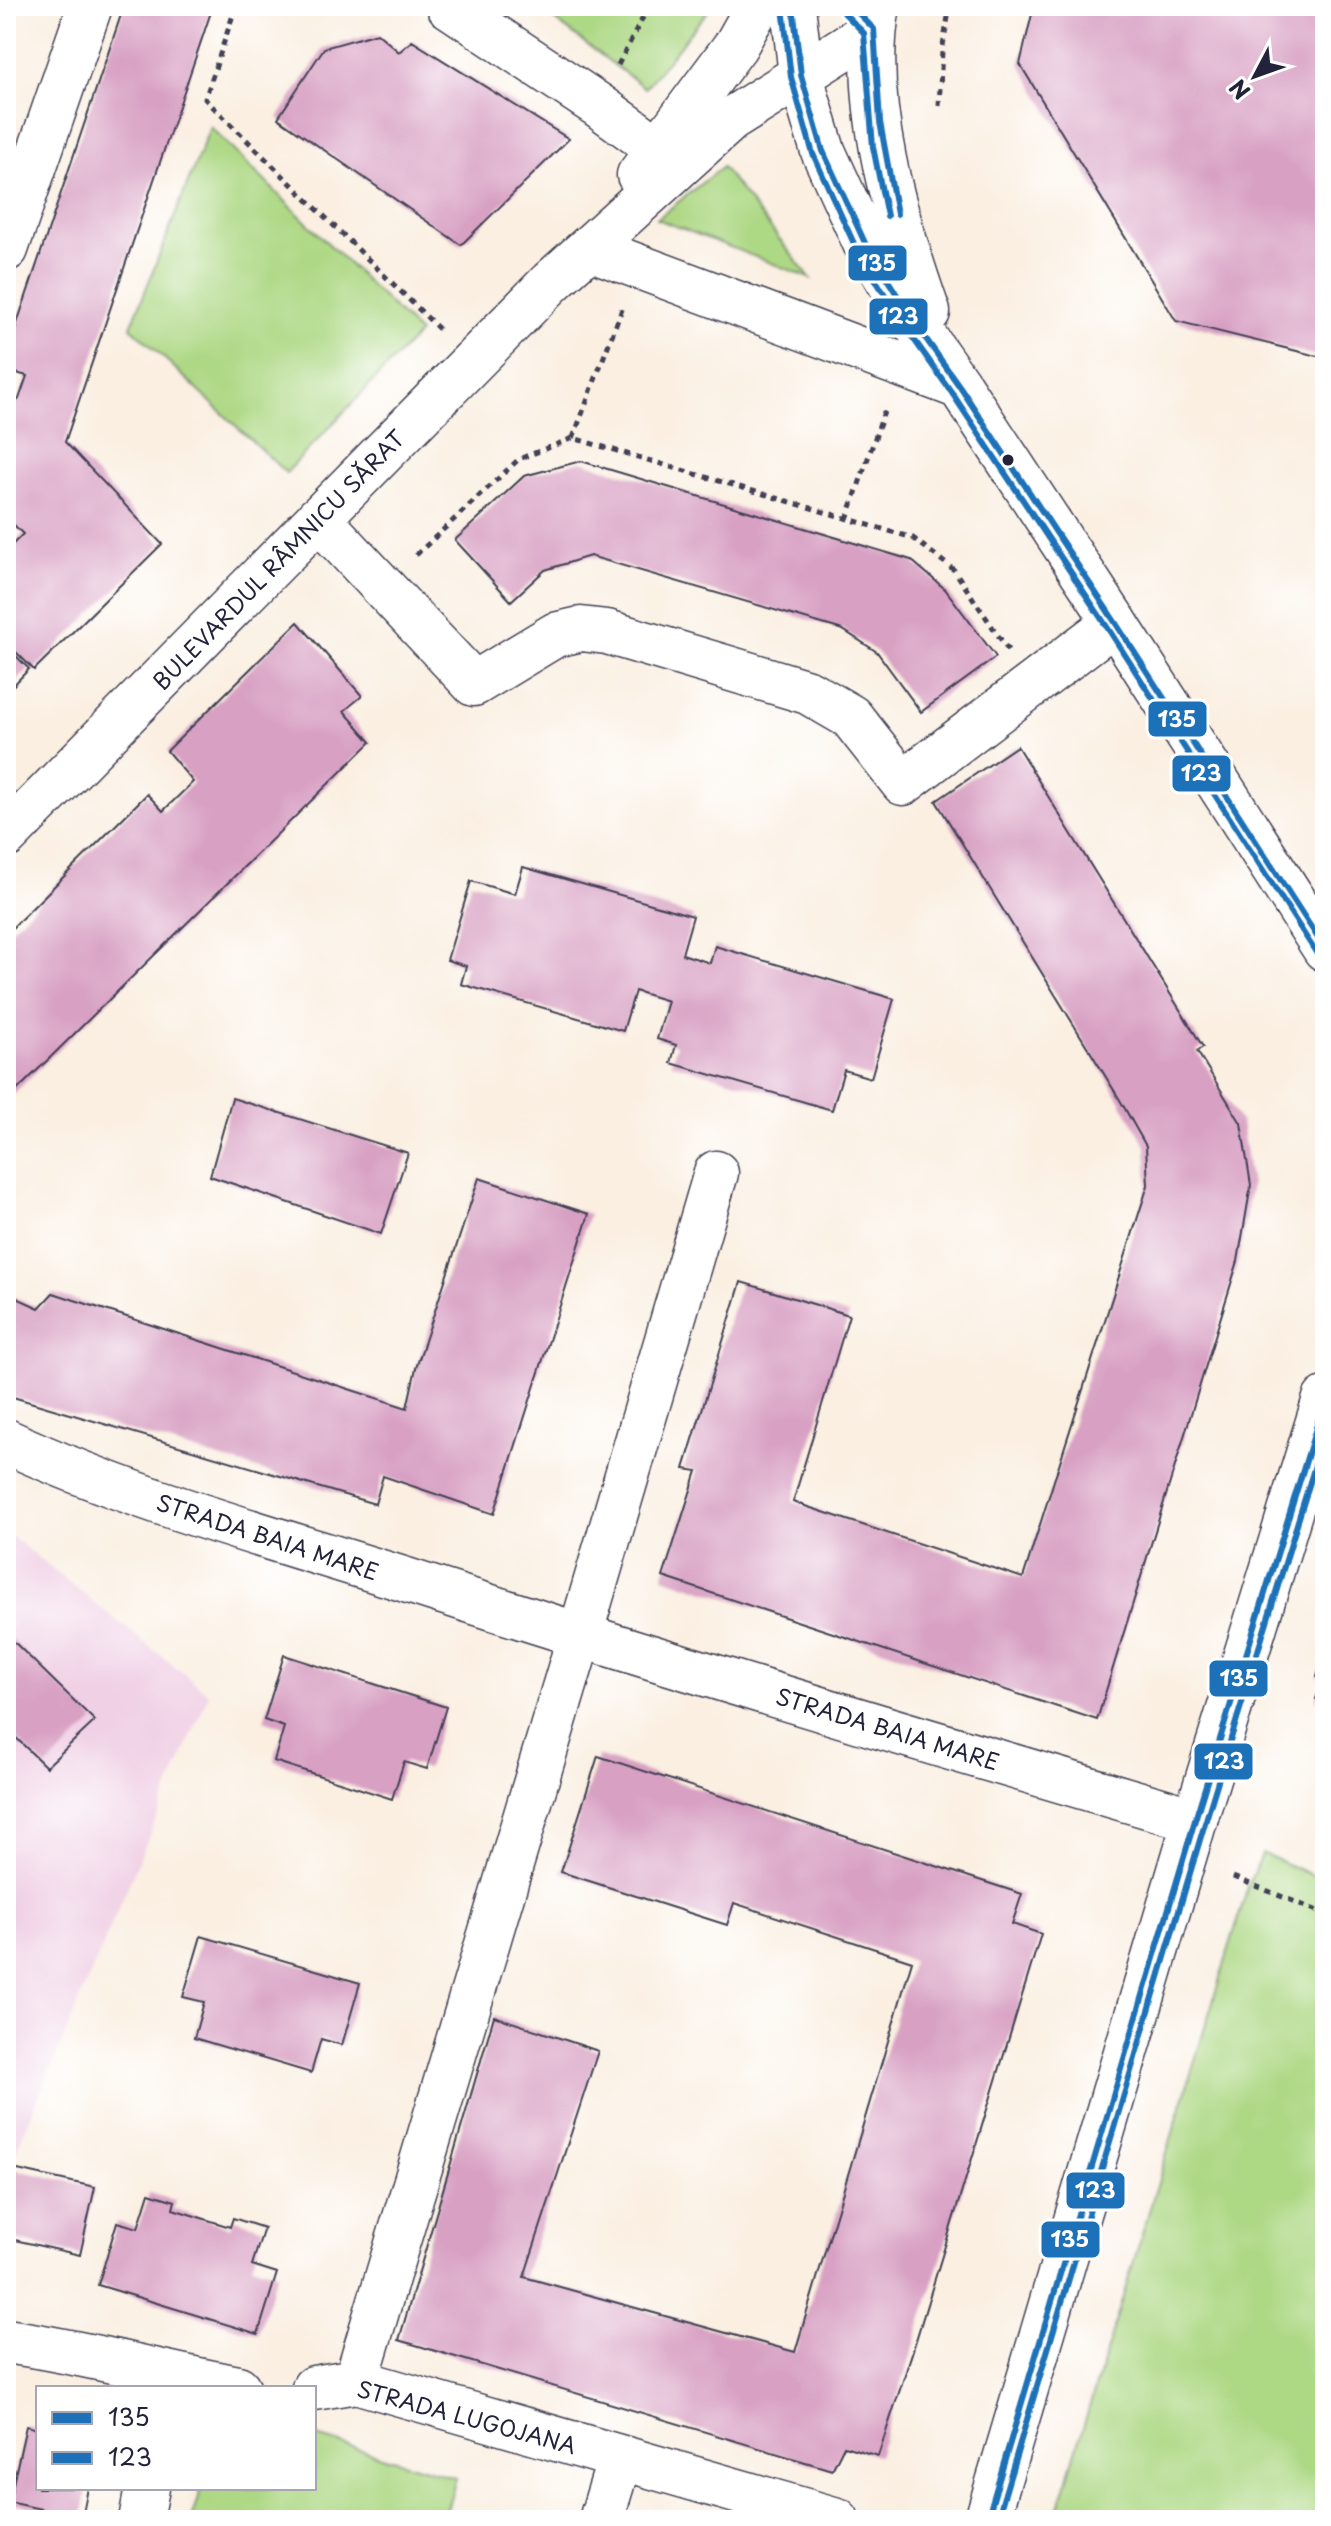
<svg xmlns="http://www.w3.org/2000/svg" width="1331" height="2526" font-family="'Playpen Sans',sans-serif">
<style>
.built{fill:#f0d0e5}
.green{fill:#add884;stroke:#687d60;stroke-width:2}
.building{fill:#d8a0c3}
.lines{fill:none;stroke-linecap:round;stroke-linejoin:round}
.minor-casing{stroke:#424154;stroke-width:47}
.major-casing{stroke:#424154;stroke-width:47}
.path{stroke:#424154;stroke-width:5;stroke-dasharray:6 6;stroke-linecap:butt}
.minor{stroke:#fff;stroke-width:44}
.major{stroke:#fff;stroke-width:44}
.bus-1-casing{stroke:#fff;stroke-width:12}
.bus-2-casing{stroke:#fff;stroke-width:12}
.bus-1{stroke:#1d71b8;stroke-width:6}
.bus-2{stroke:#1d71b8;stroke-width:6}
.bus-dot{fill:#22223b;stroke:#fff;stroke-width:3}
.labels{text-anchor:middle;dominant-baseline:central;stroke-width:7;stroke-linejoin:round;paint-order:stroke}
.street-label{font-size:22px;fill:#22223b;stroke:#fff}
.line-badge{stroke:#fff;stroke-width:3}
.badge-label{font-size:22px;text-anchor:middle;font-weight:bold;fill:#fff}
</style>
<rect width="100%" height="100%" fill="#fff"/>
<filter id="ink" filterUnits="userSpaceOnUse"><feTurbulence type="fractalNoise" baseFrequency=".0125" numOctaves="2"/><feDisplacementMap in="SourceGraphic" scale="16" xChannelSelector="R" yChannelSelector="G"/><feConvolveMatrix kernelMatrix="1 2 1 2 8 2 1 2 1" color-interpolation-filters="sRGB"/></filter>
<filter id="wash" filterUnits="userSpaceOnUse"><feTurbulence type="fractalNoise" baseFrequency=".006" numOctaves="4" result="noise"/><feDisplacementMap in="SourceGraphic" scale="32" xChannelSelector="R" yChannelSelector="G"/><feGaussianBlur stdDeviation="1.8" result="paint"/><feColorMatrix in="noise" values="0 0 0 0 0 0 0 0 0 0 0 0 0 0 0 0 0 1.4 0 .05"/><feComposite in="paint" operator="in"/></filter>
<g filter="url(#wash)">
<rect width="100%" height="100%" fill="#faefe1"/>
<path class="built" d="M6 1532 209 1694 6 2174Z"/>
<path class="green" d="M536 6H712L645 88Z
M210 127 419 333 286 473 131 327Z
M722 167 810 278 657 219Z
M1262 1853 1325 1881V2520H1055L1249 1883Z
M314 2436 456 2478 444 2520H191L201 2488H314Z"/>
<g id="blocks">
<path class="building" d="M124 6H213L65 442 162 544 34 670 6 642V551L23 534 6 517V412L19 399 27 376 6 370V356Z
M1034 6H1325V358L1176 321 1020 64Z
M377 33 399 52 412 41 569 139 461 245 278 118 324 48Z
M581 461 911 560 945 589 996 657 921 712 877 652 843 630 590 556 545 570 511 601 455 540 524 476Z
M298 622 362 696 344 711 371 742 6 1101V934L147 794 163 811 193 782 167 751Z
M6 646 29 669 6 693Z
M1017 746 1203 1047 1197 1051 1241 1123 1251 1185 1238 1261 1097 1720 663 1577 697 1471 684 1469 741 1282 849 1315 793 1502 1023 1578 1148 1185 1146 1146 1120 1100 936 801Z
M523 867 693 916 682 954 710 963 715 946 894 999 871 1078 844 1070 832 1110 671 1063 676 1045 657 1039 668 1001 635 991 623 1031 461 984 466 966 447 960 471 881 515 894Z
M232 1098 408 1153 381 1234 210 1176Z
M479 1178 589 1214 494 1514 383 1476 375 1504 6 1395V1293L39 1308 53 1293 407 1408 416 1368Z
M6 1634 95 1721 46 1767 6 1728Z
M1325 1654V1703L1316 1699 1324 1680 1317 1677Z
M284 1655 446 1707 427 1769 404 1762 392 1799 274 1761 284 1727 264 1720Z
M598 1756 1022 1894 1012 1924 1041 1934 913 2350 878 2456 844 2446 832 2470 399 2340 494 2016 598 2051 524 2277 795 2352 912 1961 734 1903 727 1925 561 1872Z
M201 1936 360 1983 342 2045 321 2039 311 2073 194 2038 204 2002 183 1997Z
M13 2169 95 2187 80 2255 6 2238V2202Z
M149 2193 175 2201 173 2209 230 2227 233 2218 264 2228 252 2265 277 2273 258 2334 98 2285 117 2222 138 2228Z
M26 2426 38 2429V2488H88L82 2518 9 2502Z"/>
</g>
</g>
<g filter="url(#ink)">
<use href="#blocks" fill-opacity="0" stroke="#424154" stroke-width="2"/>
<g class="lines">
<defs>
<path id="minor" d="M449 6 598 105 660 150
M639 175 736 45 758 6
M6 249 90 6
M318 518 474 684 555 635 581 629 607 632 808 692 851 717 903 783 1115 622
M6 836 551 282 730 120 874 29
M6 1441C135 1501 274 1538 409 1581 669 1665 932 1743 1195 1820
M6 2341C84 2352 160 2373 238 2388
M356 2381 580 1635 716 1173
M314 2388 356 2381 837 2520
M141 2520 147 2488
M601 2520 620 2458"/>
<path id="major" d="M793 6 801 75 808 101 823 151 865 243 912 319 960 387 1115 622 1325 949
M878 6C860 102 896 221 928 312
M589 248 960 387
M987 2520 1195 1820 1325 1399"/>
</defs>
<use href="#minor" class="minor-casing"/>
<use href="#major" class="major-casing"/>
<path class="path" d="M236 6 205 99 440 330
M618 65 649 6
M939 106 942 51 950 6
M573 438 622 309
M847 519 886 406
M416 555 519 459 573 438 913 538 954 570 1008 650
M1233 1877 1325 1914"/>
<use href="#minor" class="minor"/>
<use href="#major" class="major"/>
<defs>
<path id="bus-1" d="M793 6 801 75 823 151 865 243 912 319 960 387 1115 622 1325 949
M851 6 874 29 880 122 897 214
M987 2520 1195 1820 1325 1399"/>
<path id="bus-2" d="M783 7 791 77 813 154 856 248 903 324 952 393 1107 627 1317 954
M844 13 864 33 873 147 887 216
M997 2520 1205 1823 1325 1433"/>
</defs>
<use href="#bus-1" class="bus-1-casing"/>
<use href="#bus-2" class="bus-2-casing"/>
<use href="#bus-1" class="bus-1"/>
<use href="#bus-2" class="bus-2"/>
</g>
</g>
<circle class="bus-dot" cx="1008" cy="460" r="7"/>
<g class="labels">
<g class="street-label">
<text transform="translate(278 559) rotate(-46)">BULEVARDUL RÂMNICU SĂRAT</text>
<text transform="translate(268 1536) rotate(18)">STRADA BAIA MARE</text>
<text transform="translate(888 1728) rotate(17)">STRADA BAIA MARE</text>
<text transform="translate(467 2416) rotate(15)">STRADA LUGOJANA</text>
</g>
</g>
<g class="line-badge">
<rect x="847" y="244" width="61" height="38" rx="8" fill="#1d71b8"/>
<rect x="868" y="297" width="61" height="39" rx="8" fill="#1d71b8"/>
<rect x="1147" y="700" width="61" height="38" rx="8" fill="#1d71b8"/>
<rect x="1171" y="754" width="61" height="39" rx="8" fill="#1d71b8"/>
<rect x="1208" y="1659" width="61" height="39" rx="8" fill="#1d71b8"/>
<rect x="1193" y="1742" width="61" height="39" rx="8" fill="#1d71b8"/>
<rect x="1065" y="2171" width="61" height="39" rx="8" fill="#1d71b8"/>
<rect x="1040" y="2220" width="61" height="39" rx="8" fill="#1d71b8"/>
</g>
<g class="badge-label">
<text x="877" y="271">135</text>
<text x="898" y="324">123</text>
<text x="1177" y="727">135</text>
<text x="1201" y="781">123</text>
<text x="1239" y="1686">135</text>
<text x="1224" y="1769">123</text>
<text x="1095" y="2198">123</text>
<text x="1070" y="2247">135</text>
</g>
<rect width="1331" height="2526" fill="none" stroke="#fff" stroke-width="32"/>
<rect x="36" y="2386" width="280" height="104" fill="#ffffff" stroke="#a7a7b1" stroke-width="2"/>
<rect x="52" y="2412" width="40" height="12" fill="#1d71b8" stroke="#a7a7b1" stroke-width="2"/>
<text x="108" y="2426" font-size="24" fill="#22223b">135</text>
<rect x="52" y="2452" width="40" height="12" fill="#1d71b8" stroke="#a7a7b1" stroke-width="2"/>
<text x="108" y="2466" font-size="24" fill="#22223b">123</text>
<g transform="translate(1255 76) rotate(229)" stroke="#ffffff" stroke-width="6" paint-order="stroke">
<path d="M0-6L14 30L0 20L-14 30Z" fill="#22223b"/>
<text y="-12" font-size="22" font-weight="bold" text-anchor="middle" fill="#22223b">N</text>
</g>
</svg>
